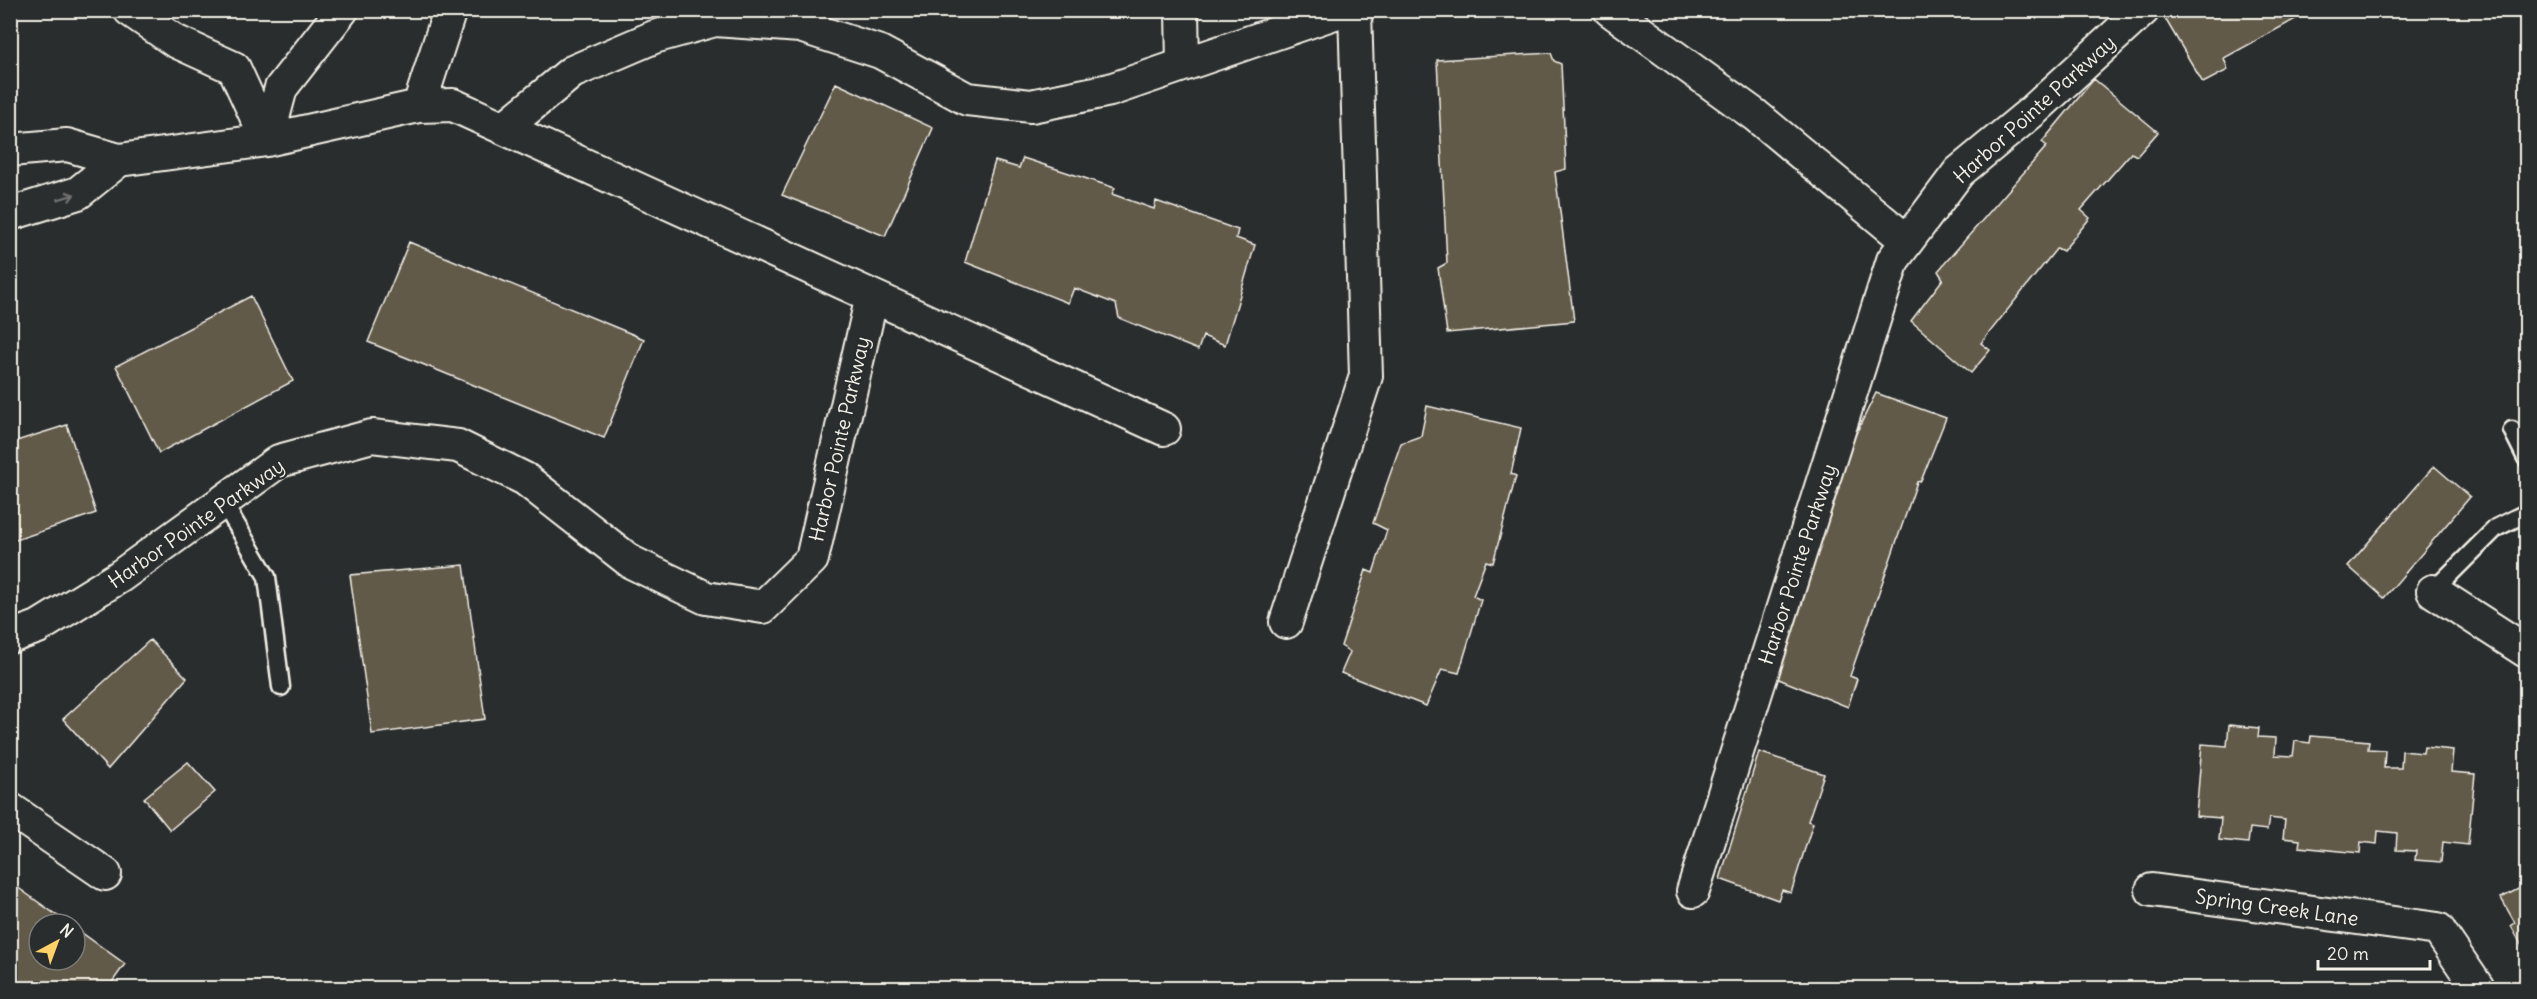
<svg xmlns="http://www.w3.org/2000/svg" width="2537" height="999" font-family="Delius,sans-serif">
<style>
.building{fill:#625a4a;stroke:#f4f1e8;stroke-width:1.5}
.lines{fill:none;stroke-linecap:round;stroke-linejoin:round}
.service-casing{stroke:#f4f1e8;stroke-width:21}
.minor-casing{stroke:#f4f1e8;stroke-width:36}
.service{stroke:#2a2d2e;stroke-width:16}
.minor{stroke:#2a2d2e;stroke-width:32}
.oneway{stroke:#71726f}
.labels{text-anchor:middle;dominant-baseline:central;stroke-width:4.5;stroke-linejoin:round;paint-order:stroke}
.street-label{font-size:20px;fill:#f4f1e8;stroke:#2a2d2e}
</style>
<rect width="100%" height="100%" fill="#2a2d2e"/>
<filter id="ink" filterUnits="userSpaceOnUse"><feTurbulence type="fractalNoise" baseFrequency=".0167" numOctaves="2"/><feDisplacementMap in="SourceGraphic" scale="12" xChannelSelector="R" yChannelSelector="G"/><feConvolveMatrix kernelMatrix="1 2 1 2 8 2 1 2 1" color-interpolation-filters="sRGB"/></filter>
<g filter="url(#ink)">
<path class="building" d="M2172 10H2312L2224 58 2228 70 2203 83 2163 15Z
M1551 53 1554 61 1561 64 1566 169 1555 172 1574 321 1447 333 1438 268 1447 263 1437 60Z
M2094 79 2158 132 2137 156 2131 153 2081 210 2090 218 2063 251 2057 248 1981 343 1990 350 1971 373 1911 321 1943 279 1938 271 2047 146 2042 142Z
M836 83 933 128 885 236 782 195Z
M1023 158 1115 188 1112 194 1154 209 1156 201 1238 230 1236 238 1255 245 1225 345 1203 336 1198 350 1119 318 1116 304 1074 288 1068 303 965 262 995 161 1019 168Z
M409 242 644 339 604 438 368 342Z
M251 296 293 381 159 453 116 366Z
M1876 393 1946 418 1921 481 1917 482 1850 676 1857 679 1848 707 1764 673 1780 642 1843 471 1839 468Z
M1427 406 1521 428 1511 474 1516 476 1493 563 1486 561 1473 596 1481 600 1459 673 1442 669 1426 706 1341 673 1350 652 1341 646 1366 570 1373 573 1387 530 1373 523 1401 443 1421 436Z
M67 425 96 513 10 542V443Z
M2434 466 2470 497 2384 598 2348 566Z
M464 565 485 719 372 734 350 575Z
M150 640 187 678 108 769 63 719Z
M2229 725 2259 728 2258 737 2276 738 2275 755 2293 756 2295 741 2310 743 2311 736 2369 741 2368 749 2385 750 2384 768H2401L2402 751 2423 753 2424 747 2453 750 2451 772 2475 774 2468 845 2443 842 2441 862 2415 860 2416 851 2396 850 2397 833 2378 831 2377 844 2361 842 2360 853 2299 847 2300 840 2283 838 2285 820 2269 818 2267 830 2250 828 2248 843 2219 840 2221 818 2196 816 2202 744 2227 746Z
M1759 752 1824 774 1808 821 1813 823 1791 893 1782 890 1778 900 1720 879Z
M188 762 215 792 170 830 144 798Z
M10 882 69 924H39V960H75V928L125 964 108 988H10Z
M2526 885V951H2525L2511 926 2515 923 2501 898Z"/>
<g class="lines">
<defs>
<path id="service" d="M2512 430 2526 458
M223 502 267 577 281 687
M2433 591 2496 528 2526 513"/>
<path id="minor" d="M130 10 175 41 234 68 267 140
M1182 10 1183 65
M1610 10 1755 115 1907 241
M419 106 450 10
M504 128 572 72 654 37 715 20 800 26 880 52 967 99 1031 106 1110 90 1343 10
M267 140 281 88 342 10
M10 150 67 145 119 160 267 140 419 106 453 105 1164 429
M10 214 78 193 119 160
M2433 591 2526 651
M1286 622 1366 376 1355 10
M10 637 38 627 119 577 279 461 372 436 458 446 525 479 631 562 706 598 763 607 812 559 872 296
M10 809 105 874
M2152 890 2438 929 2478 988
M1693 891 1893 260 1959 172 2034 110 2143 10"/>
</defs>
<use href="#service" class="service-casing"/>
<use href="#minor" class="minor-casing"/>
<use href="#service" class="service"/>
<use href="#minor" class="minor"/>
</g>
<defs><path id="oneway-shaft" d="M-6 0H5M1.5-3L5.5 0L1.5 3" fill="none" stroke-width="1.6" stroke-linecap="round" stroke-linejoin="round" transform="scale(1.5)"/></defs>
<use class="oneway" href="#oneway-shaft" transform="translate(66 197) rotate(-17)"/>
</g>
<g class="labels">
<g class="street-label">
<text transform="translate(2034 109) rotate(-42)">Harbor Pointe Parkway</text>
<text transform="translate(839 439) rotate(-77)">Harbor Pointe Parkway</text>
<text transform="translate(196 523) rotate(-35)">Harbor Pointe Parkway</text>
<text transform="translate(1797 564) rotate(-72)">Harbor Pointe Parkway</text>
<text transform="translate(2277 907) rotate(8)">Spring Creek Lane</text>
</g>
</g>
<rect width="2537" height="999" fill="none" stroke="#2a2d2e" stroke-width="36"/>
<rect x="18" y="18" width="2501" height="963" fill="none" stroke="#f4f1e8" stroke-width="2" filter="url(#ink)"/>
<g transform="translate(57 942) rotate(41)"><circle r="28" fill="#2a2d2e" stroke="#7b7b78" stroke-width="1.5"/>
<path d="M0-4.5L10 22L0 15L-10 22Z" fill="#ffd166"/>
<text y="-9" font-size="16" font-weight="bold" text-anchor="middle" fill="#f4f1e8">N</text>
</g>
<path d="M2318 960v9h112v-9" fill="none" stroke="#f4f1e8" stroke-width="3"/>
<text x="2327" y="960" font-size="18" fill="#f4f1e8" stroke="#2a2d2e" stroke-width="4.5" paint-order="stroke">20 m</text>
</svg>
